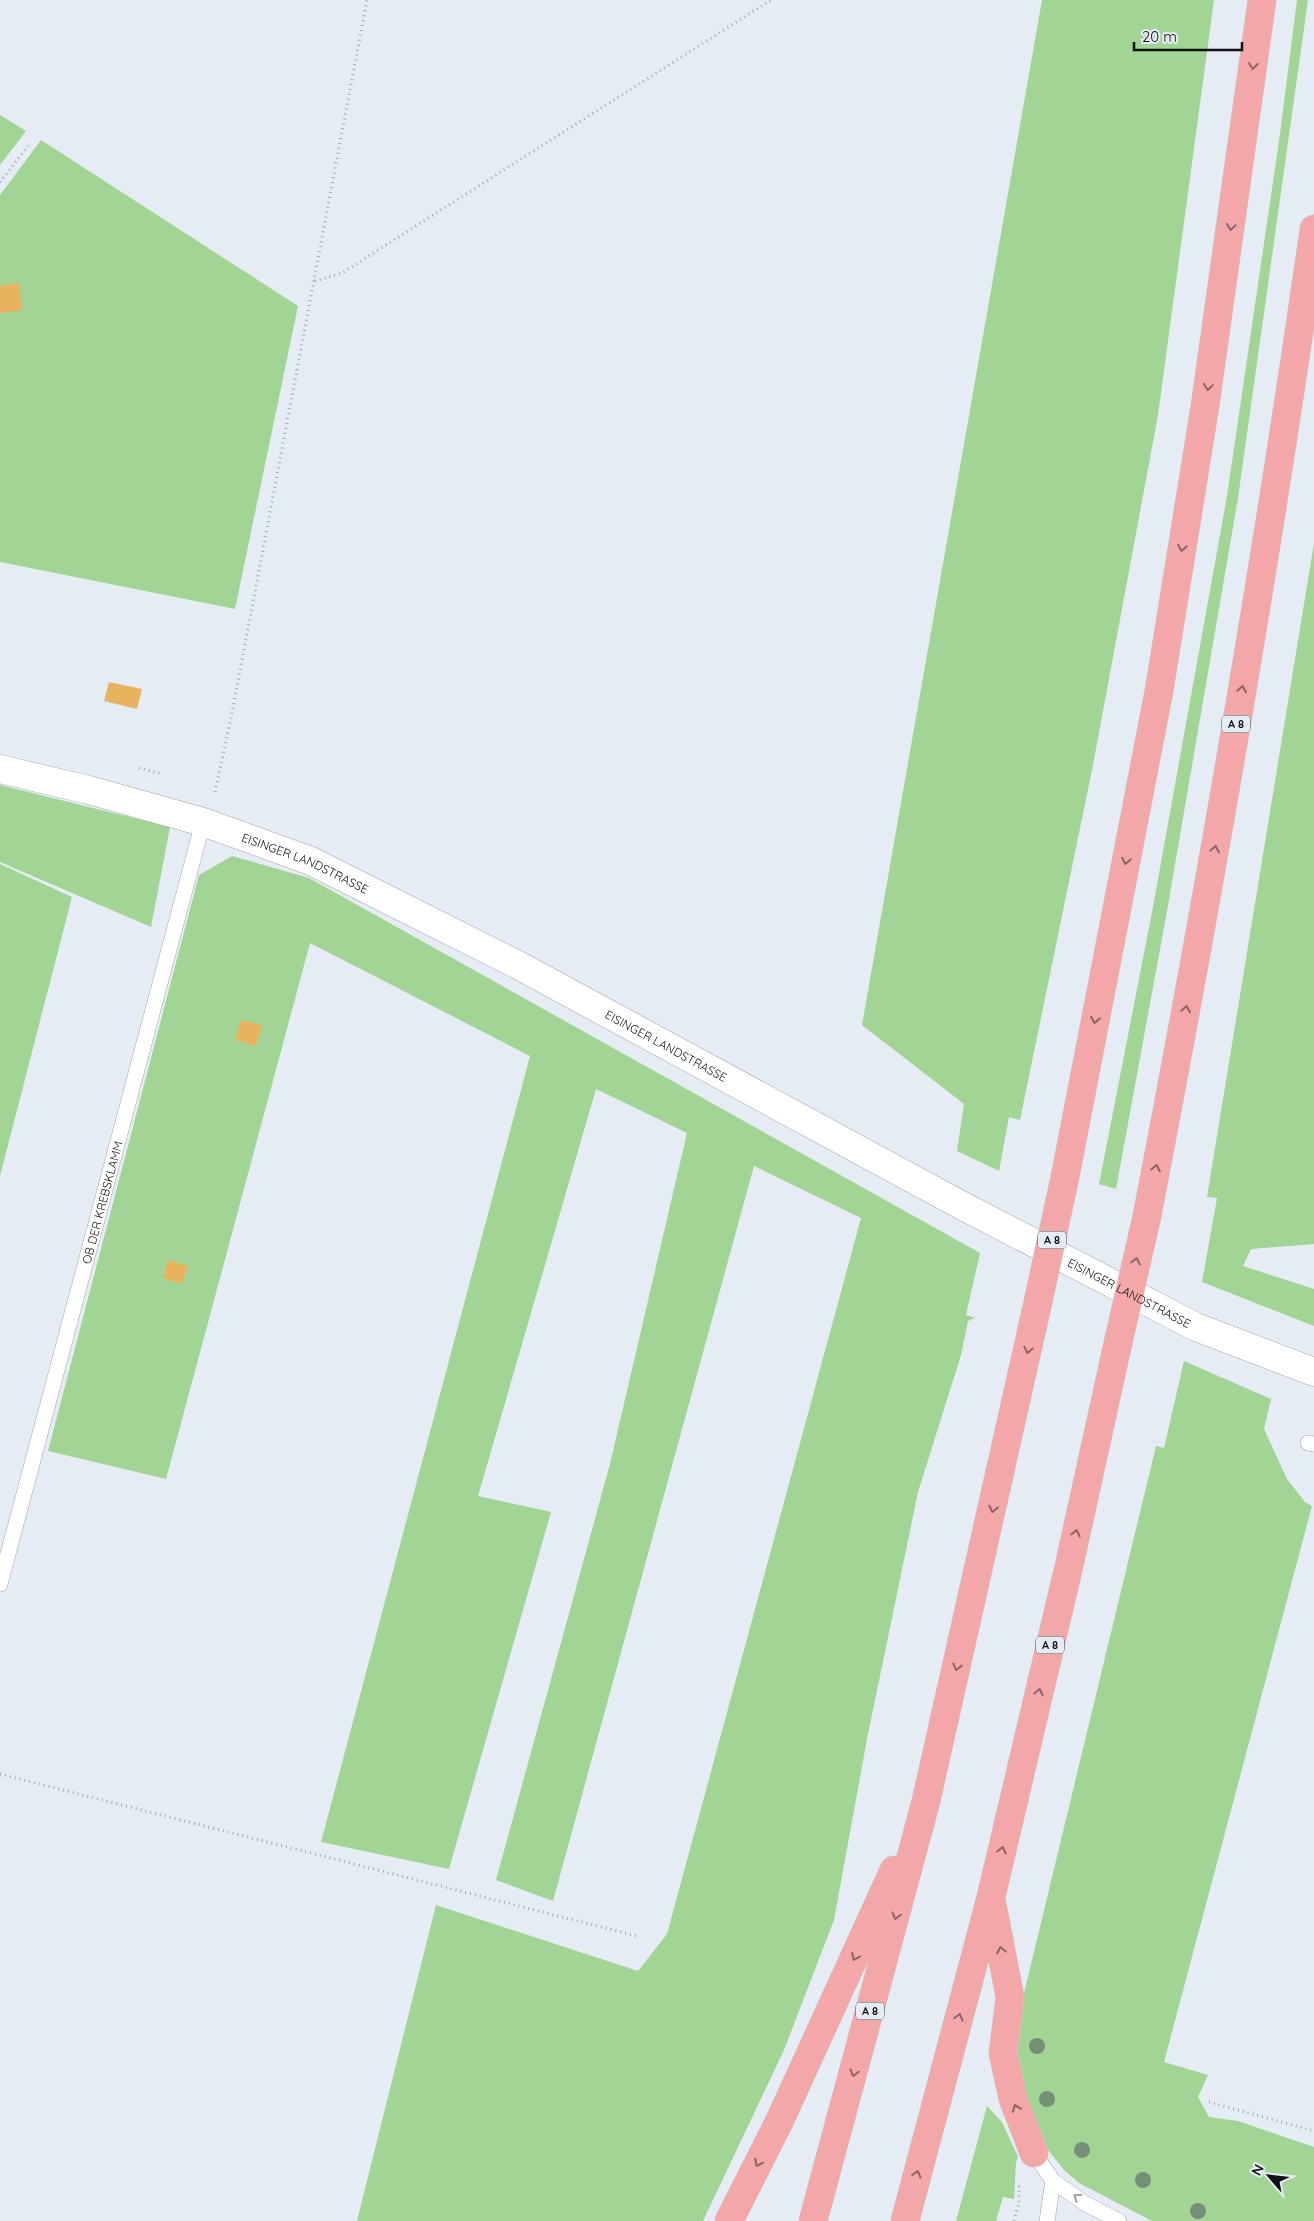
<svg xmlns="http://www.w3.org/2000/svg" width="1314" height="2221" font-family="Quicksand,sans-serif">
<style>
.green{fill:#a2d595}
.building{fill:#e9b25e}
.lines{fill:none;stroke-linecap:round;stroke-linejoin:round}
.lane-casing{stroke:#9fa5ac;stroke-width:16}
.secondary-casing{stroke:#9fa5ac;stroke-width:29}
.highway-casing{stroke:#cacbcb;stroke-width:29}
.path{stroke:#a3a9af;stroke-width:3;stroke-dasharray:1 4;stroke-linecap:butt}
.lane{stroke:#fff;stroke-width:15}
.secondary{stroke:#fff;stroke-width:28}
.highway{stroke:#f4a7a9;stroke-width:28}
.highway-bridge-casing{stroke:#cacbcb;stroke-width:29;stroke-linecap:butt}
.highway-bridge{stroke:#f4a7a9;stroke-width:28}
.tree{fill:#768f77}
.oneway{stroke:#8d6466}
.oneway2{stroke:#9fa0a1}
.labels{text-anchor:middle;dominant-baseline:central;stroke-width:5;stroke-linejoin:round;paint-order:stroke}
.shield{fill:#e5ecf4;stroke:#4f5356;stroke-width:1}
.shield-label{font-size:11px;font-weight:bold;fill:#0f1113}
.street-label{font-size:12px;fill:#0f1113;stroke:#e5ecf4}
</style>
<rect width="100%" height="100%" fill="#e5ecf4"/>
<path class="green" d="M1042 0H1214L1158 415 1093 765 1020 1120 1009 1117 999 1171 957 1151 964 1104 862 1025Z
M1297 0H1308L1238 498 1167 911 1116 1189 1099 1184 1153 907 1227 496 1280 134Z
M0 115 26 131 0 165Z
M41 140 298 306 235 609 0 562V195Z
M1314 543V1244L1251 1249 1243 1266 1314 1289V1326L1202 1282 1217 1198 1207 1197Z
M0 785 170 827 151 927 0 862Z
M232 856 309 878 980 1253 966 1315 975 1318 968 1321 961 1355 918 1492 867 1739 834 1920 784 2050 703 2221H357L436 1905 638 1971 667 1934 861 1218 754 1166 553 1901 496 1880 610 1464 687 1133 596 1089 478 1496 551 1512 449 1869 321 1842 530 1056 310 943 166 1479 48 1451 199 875Z
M0 864 72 897 0 1176Z
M1184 1361 1271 1399 1264 1429 1287 1479 1305 1502 1312 1506 1164 2062 1208 2075 1198 2097 1209 2117 1238 2121 1314 2147V2221H1152L1079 2183 1064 2170 1048 2150 1036 2129 1019 2077 1017 2035 1020 2010 1156 1446 1164 1448Z
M987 2106 1002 2122 1018 2157 1016 2162 1014 2199 1003 2197 996 2221H956Z"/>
<path class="building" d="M19 283 22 310 0 313V286Z
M109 682 142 689 137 709 104 701Z
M241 1020 262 1025 256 1046 235 1040Z
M168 1260 188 1266 182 1284 163 1278Z"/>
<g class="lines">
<defs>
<g id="lane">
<path d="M1308 1443 1314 1444"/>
<path id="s1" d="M0 1584 203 822"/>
<path d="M1034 2153 1053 2181 1086 2204 1119 2221"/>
<path d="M1047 2221 1053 2181"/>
</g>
<g id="secondary">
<path id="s2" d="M0 769 89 790 203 822 311 861 518 965 959 1204 1196 1327 1314 1372"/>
</g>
<path id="highway" d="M1065 1177 1159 691 1205 406 1262 0
M1147 1216C1210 889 1267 560 1314 229
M992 1904 1010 1997 1003 2053 1013 2099 1034 2153
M729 2221 780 2120 894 1870
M813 2221 926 1801 1038 1302
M905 2221 991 1897 1069 1566 1118 1343"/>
</defs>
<use href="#lane" class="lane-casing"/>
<use href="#secondary" class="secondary-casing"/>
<use href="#highway" class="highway-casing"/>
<path class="path" d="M0 182 28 146
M315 281 342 273 771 0
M139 768 162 774
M215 792 232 713 367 0
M0 1774 637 1936
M1209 2102 1314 2131
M1014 2221 1019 2202V2182"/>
<use href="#lane" class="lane"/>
<use href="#secondary" class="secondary"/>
<use href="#highway" class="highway"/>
<defs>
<path id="highway-bridge" d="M1038 1302 1065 1177
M1118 1343 1147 1216"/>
</defs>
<use href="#highway-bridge" class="highway-bridge-casing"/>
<use href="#highway-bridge" class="highway-bridge"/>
</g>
<g class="tree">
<circle cx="1037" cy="2046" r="8"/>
<circle cx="1047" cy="2099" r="8"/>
<circle cx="1082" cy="2150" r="8"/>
<circle cx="1143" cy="2180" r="8"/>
<circle cx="1198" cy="2211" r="8"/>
</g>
<defs><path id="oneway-chevron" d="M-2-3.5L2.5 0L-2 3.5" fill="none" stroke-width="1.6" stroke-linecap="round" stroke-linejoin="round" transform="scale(1.25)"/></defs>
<g class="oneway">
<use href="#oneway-chevron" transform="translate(1253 66) rotate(97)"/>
<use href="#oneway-chevron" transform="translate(1231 227) rotate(98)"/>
<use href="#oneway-chevron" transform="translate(1208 387) rotate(98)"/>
<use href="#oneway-chevron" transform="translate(1182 548) rotate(99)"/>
<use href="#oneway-chevron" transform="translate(1242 689) rotate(-80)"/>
<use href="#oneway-chevron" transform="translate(1215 849) rotate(-80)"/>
<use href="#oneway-chevron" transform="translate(1126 861) rotate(101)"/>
<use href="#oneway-chevron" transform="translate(1186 1009) rotate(-80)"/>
<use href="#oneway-chevron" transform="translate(1095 1020) rotate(101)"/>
<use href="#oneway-chevron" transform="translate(1156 1168) rotate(-79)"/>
<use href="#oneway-chevron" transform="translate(1136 1261) rotate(-77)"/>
<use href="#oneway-chevron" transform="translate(1028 1350) rotate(102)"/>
<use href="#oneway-chevron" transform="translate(993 1509) rotate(102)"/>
<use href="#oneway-chevron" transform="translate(1076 1533) rotate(-77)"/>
<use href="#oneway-chevron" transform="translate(957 1667) rotate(103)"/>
<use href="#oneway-chevron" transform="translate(1039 1692) rotate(-77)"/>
<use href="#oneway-chevron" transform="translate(1002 1850) rotate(-77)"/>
<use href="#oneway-chevron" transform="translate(896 1916) rotate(105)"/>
<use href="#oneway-chevron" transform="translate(1001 1950) rotate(-101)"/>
<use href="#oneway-chevron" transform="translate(855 1957) rotate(115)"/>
<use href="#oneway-chevron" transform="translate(959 2017) rotate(-75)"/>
<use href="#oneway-chevron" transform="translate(854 2073) rotate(105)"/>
<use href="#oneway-chevron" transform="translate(1016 2108) rotate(-111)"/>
<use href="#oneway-chevron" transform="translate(758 2163) rotate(117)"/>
<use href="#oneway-chevron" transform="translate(917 2174) rotate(-75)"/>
</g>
<use class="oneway2" href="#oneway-chevron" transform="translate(1077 2197) rotate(-146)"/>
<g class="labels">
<g class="shield">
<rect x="1222" y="715.5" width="28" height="17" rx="4"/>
<rect x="1038" y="1231.5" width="28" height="17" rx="4"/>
<rect x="1036" y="1636.5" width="28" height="17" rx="4"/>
<rect x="856" y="2002.5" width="28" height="17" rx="4"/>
</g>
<g class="shield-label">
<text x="1236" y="724">A 8</text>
<text x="1052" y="1240">A 8</text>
<text x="1050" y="1645">A 8</text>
<text x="870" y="2011">A 8</text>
</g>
<g class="street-label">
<text stroke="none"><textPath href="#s2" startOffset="320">EISINGER LANDSTRASSE</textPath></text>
<text stroke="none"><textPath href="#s2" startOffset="725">EISINGER LANDSTRASSE</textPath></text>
<text stroke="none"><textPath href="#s1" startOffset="395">OB DER KREBSKLAMM</textPath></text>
<text stroke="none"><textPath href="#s2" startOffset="1250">EISINGER LANDSTRASSE</textPath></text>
</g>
</g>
<g transform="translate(1269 2176) rotate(298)" stroke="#e5ecf4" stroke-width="4" paint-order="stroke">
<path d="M0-4L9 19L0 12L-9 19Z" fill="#0f1113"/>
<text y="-8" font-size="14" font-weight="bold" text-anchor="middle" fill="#0f1113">N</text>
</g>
<path d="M1134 42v8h108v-8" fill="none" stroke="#0f1113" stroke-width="2.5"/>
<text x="1142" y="42" font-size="15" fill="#0f1113" stroke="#e5ecf4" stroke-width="4" paint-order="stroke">20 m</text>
</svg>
